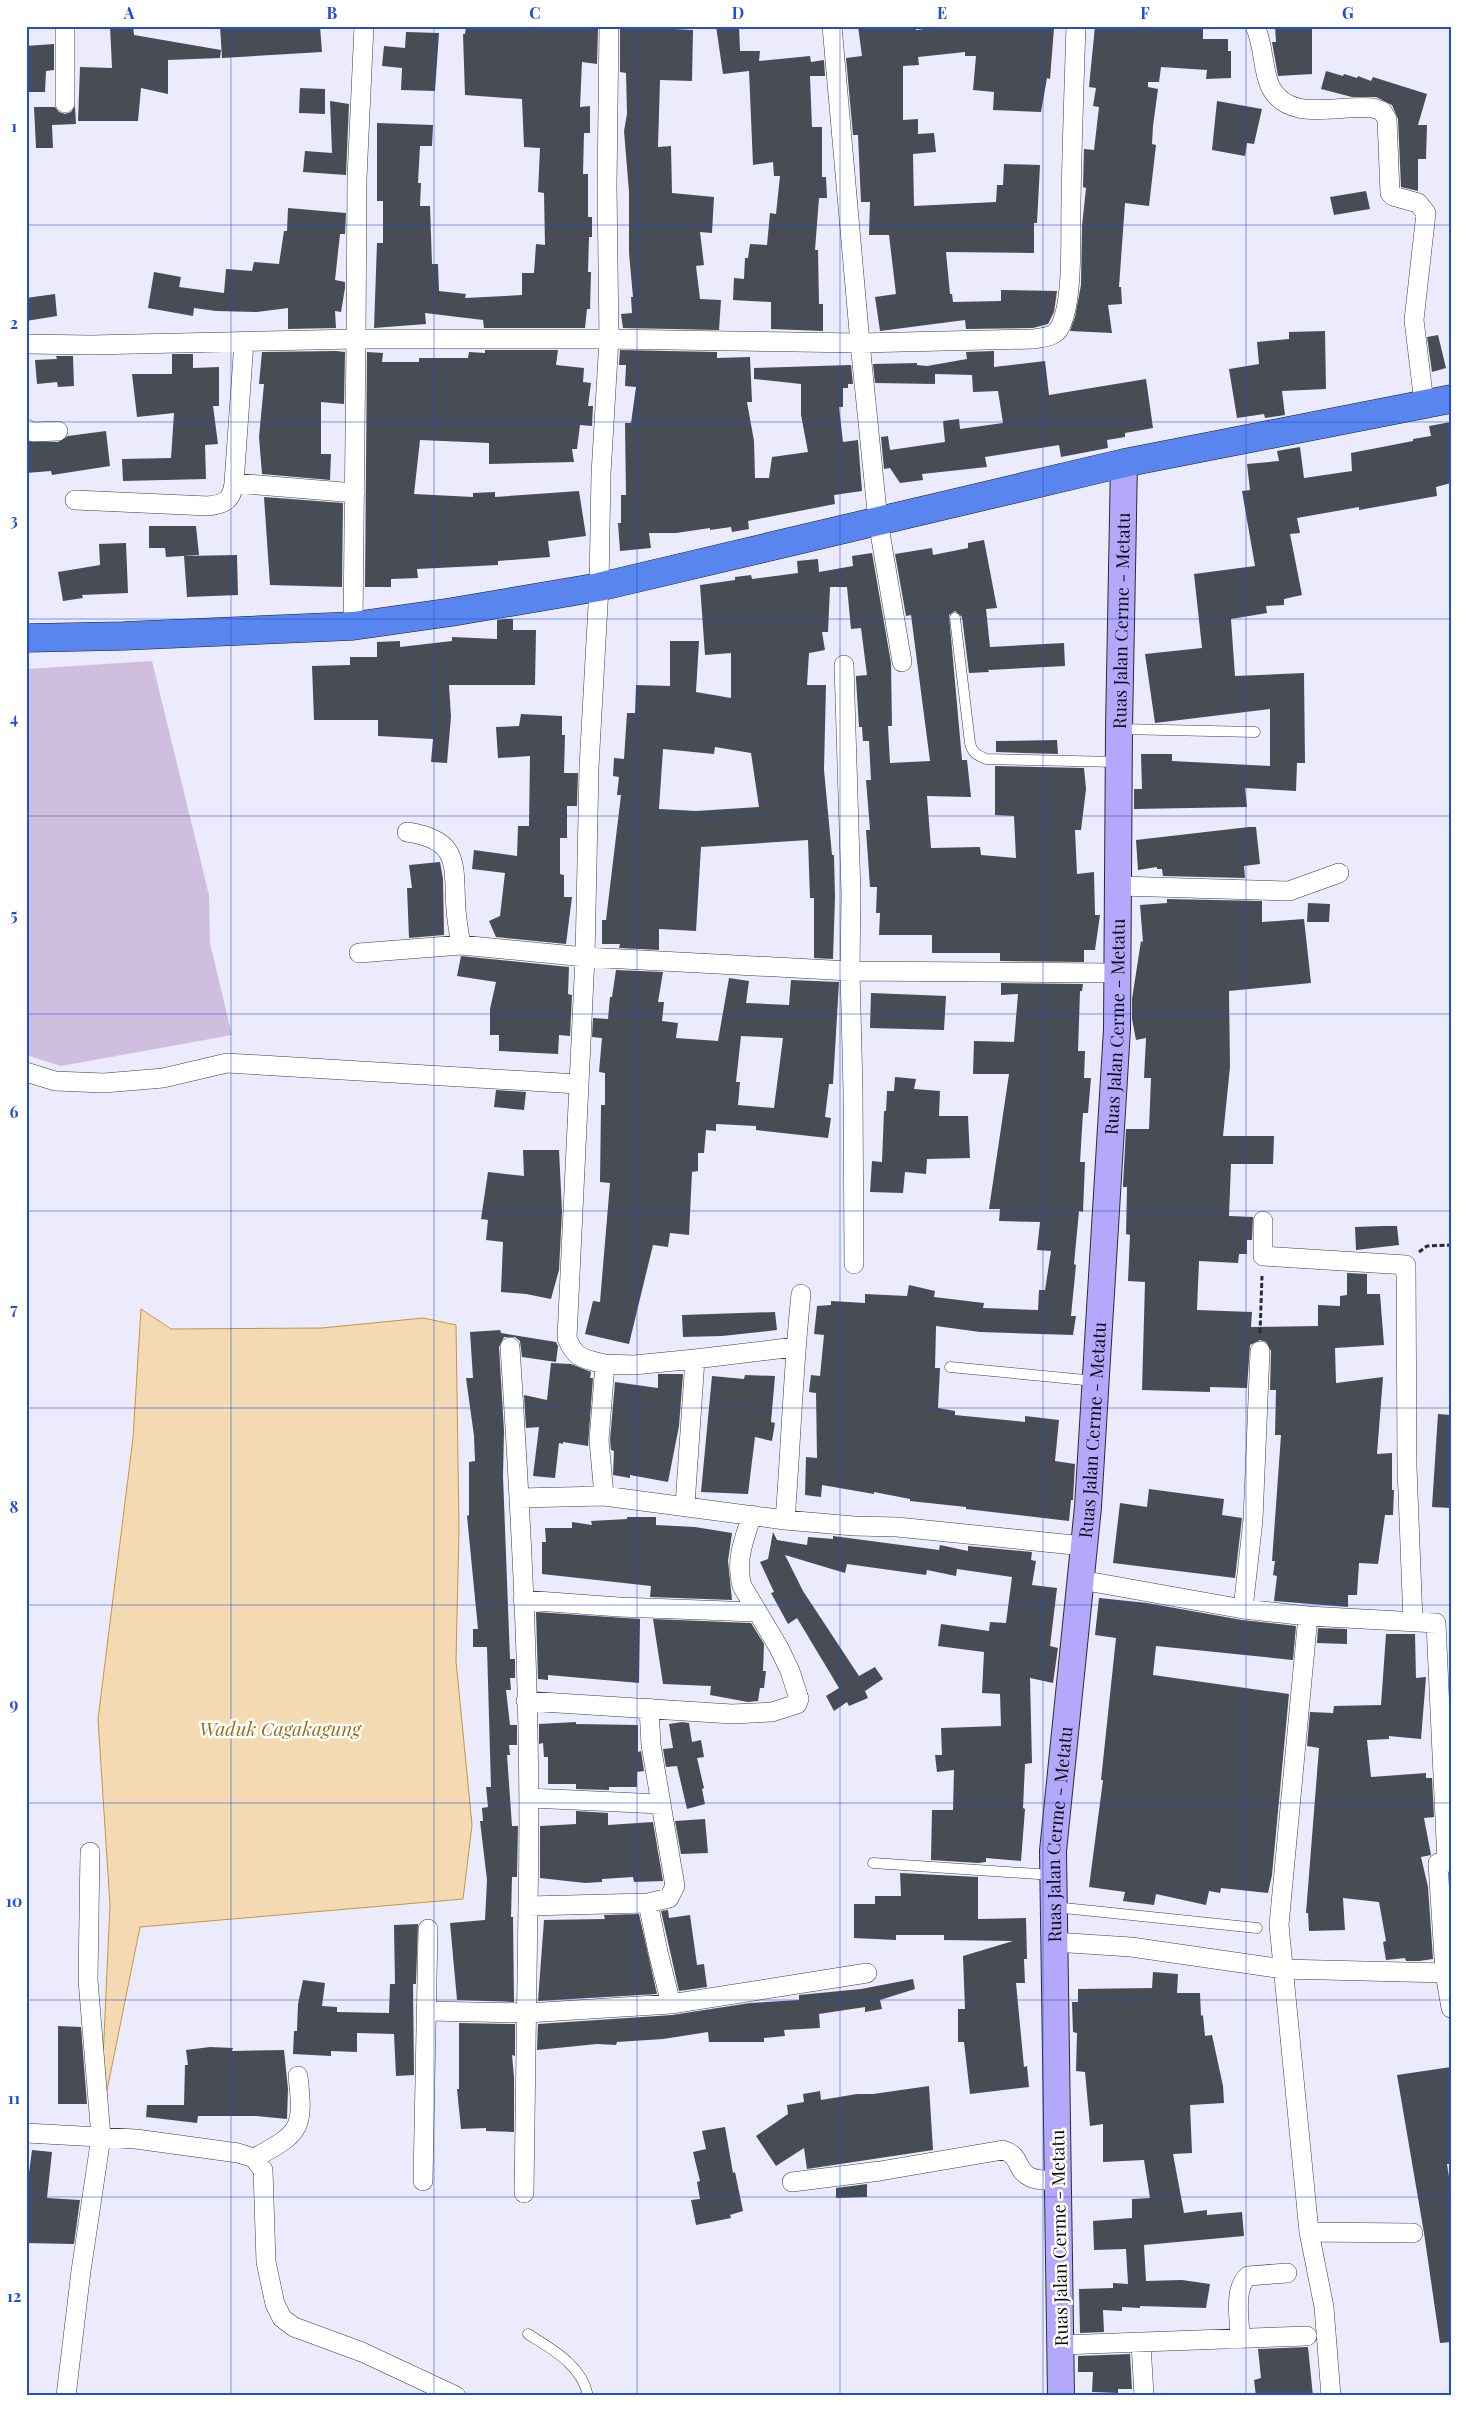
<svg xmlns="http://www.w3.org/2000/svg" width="1477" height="2422" font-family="'Playfair Display',serif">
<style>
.cemetery{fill:#d0bede}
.water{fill:#f3dab2;stroke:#c7963c}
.building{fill:#484c54;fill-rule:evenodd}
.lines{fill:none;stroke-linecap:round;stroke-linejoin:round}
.lane-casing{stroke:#3e3e3e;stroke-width:11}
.street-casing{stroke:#3e3e3e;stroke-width:20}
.secondary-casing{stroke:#2d2d2d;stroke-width:28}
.highway-casing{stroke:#1c1c1c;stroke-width:29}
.path{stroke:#2d2d2d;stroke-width:3;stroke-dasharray:5 2.5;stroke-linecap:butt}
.lane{stroke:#fff;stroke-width:10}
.street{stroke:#fff;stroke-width:19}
.secondary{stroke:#b4a8fc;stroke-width:26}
.highway{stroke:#5885ee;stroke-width:28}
.grid{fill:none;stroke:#1d4ed8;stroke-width:1;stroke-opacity:0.55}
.labels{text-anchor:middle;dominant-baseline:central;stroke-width:5;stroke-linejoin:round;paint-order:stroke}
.street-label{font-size:18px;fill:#0b0b0b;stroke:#fff}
.water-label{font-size:19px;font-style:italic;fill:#97701b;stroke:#fff}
.neatline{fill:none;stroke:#1d4ed8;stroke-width:2}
.grid-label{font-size:16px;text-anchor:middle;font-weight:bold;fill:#1d4ed8}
</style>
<rect width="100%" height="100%" fill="#ecebfe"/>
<path class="cemetery" d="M152 661 209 895 210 943 232 1035 61 1066 26 1055V669Z"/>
<path class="water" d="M141 1309 171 1329 322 1328 423 1318 456 1325 459 1530 456 1661 472 1825 463 1899 140 1927 100 2125 110 1905 98 1719 133 1438Z"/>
<path class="building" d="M110 26H133L134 35 221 50 220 58 168 60V94L141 88 138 121H78L80 67 112 68Z
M220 26H320L322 52 222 58Z
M466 26H570V28L598 29 597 64 582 62 580 107 590 106V133H584L583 174H588V217H592V237H589L588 272H591L590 309H587L585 328H484L483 320 425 313 426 324 374 328 377 243H383V201H377V123L433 125 432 146H420L418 183H421L420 206H430L432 264H438L439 291 466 294 465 298 522 295V273H534L536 244 545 245 544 193 538 192 540 148 524 147 522 99 465 95 463 34H465Z
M620 26 693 30 692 81 660 80 658 147 671 146 672 193 714 197 712 233 700 232 704 265 696 266 700 299 721 300 719 330 623 328 621 314 632 313 631 297H633L629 253V192L624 131 627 114 626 73 620 72Z
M716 26H739L740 51H760L759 61 810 56 811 62 824 60 825 76H810L812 127H822V177H826L827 198H819L815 250H818L819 304H823V331L771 329V302L733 300 734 278 744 279 745 258H748L750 244 767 245 770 213 776 214 780 176H774L773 162 753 165 749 71 723 74Z
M858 26H916V30L946 26H1034V29L1054 28 1050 79 1047 78 1041 112 993 110 994 92 973 90 976 56H965V52L918 57 919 65 903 66V120L918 119V134L934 133 936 152 913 154 914 206 996 202 997 185H1003L1004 164 1040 165 1037 223H1034V253L946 252 950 294H952L953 302 1001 301V290L1057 291 1054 312 1048 324 1033 328 966 329 965 320 880 331 875 297 896 294 889 235H869L870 202H861L858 135H853L846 58 862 56Z
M1095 26H1203V39H1228V51H1231V78L1206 79 1207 70 1161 67 1159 82H1148V87L1158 89 1153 126 1152 144 1156 145 1149 206 1125 203 1119 287H1121L1122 304 1108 305 1112 333 1070 331 1075 317 1081 285 1082 226 1086 188 1083 187 1084 149 1094 150 1099 107 1093 106 1096 88 1089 87Z
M1275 26H1312V74L1278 76 1272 42H1276Z
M406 32 439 33 435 91 401 90 402 68 382 66 384 46 405 48Z
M54 44V70L46 71 45 92H29L26 46Z
M1326 71 1343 76 1344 74 1357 78 1358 76 1371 81 1373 77 1427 94 1418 125H1427L1426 159H1418V191L1401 187 1398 119 1392 105 1376 97H1352L1321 89Z
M300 88 325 89V114L299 113Z
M330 101 349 104 346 175 303 172 305 151 332 153Z
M1217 101 1262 109 1254 144 1247 143 1245 156 1212 150Z
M75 106 76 124 52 125 53 148H36L34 107H55L59 112 65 114 71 112Z
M1366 191 1370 209 1334 215 1330 197Z
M288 208 346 213 345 234H340L335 280 345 282V288L341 312 335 311 336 328 288 329V308L257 312 216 311 194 308 193 316 148 308 154 272 181 277 179 287 224 293 226 269 252 271 254 262 279 264 284 231H287Z
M55 294 57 316 26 321V298Z
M1325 331 1326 389 1282 391 1285 415 1265 418 1264 414 1237 418 1229 369 1259 364 1257 342 1289 339V332Z
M1438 335 1446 368 1432 372 1427 337Z
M485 350H558L556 365 584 368 583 382 591 383 588 406H593L592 426 580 425 577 449H572L574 462 489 464V443L420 440 414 494 473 497V493L495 492V497L579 491 586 536 548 541 550 557 498 561V565L417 569 418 578 391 579V587H365L367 352 383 353 382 362H419V358H468L469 352 485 353Z
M620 350 717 352V358L750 357 752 402H747L754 441 755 478H769L772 457 808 452 801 415V384L754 379V368L851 365 853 384H848V388H843V407H839L843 442 858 440 862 491 834 495 835 504 748 521 749 529 732 532 731 527 710 530V528L676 533H649L651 548 620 551 618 523H621V495H626L625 423H631L636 387 625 386 626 365H619Z
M336 351 345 352 344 404 321 402V454H331L330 480 262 474 259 437 264 384H259L262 352Z
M994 351V367L1045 361 1049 395 1146 379 1153 428 1125 433V437L1107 440 1108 448 1061 457 1059 445 985 457 987 467 922 474 923 480 900 483 890 468 884 469 881 437 888 436 890 450 945 442 943 421 959 419 960 429 1003 423 998 391 973 392 972 375 935 374V384L875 383 873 364 917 363V365L927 366 967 359 966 352Z
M172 354H193V368L219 367V406H213L218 444 205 445 206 479 123 481 122 459 171 458 174 413 137 417 132 374H172Z
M56 356H73L74 386 58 387 57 382 37 384 35 360 57 359Z
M1451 422V483L1436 487 1437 496 1359 510V507L1297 518 1300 533 1290 534 1302 595 1284 599V605L1266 606 1267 613 1231 619 1235 676 1304 673 1305 763H1297L1296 791 1245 788 1247 807 1134 809V789H1142L1141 754H1172V761L1270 766V709L1155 723 1145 654 1202 648 1194 574 1255 566 1242 491 1250 490 1247 464 1279 461 1277 451 1300 447 1304 478 1352 471 1351 453 1413 441V439L1431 436 1429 426Z
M106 431 110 466 52 475 51 471 26 473V441L58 442 68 436Z
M264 497 343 503 342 587 270 585Z
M149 526H196L199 555 166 557 165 548H149Z
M984 540 997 608 986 609 990 647 1064 643 1065 666 988 670 989 672 969 673 962 617 955 611 949 615 962 760H967L971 797 927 796 931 848 980 847 981 855 1016 858 1014 816 995 815V766L1084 768 1086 789 1081 830H1075L1077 874 1094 872 1095 915H1100L1095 950H1084V962L1000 961V953H932V935H879L880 913H876L877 887H870L866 830H870L866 780H871L869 741H863L862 727H859L856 679V676L867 675 861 628 851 629 847 587H830L828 632H822L825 650 809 653 807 685H826L824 770 832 855H834L835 897 833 959 814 958V898H810L808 840 701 847 696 931 659 929V950L619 948 620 944H602V920H606L621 795H617L619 777 613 776 614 758 624 759 627 713H635L636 685 670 686V641H699L696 692 731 698V653L705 655 700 585 735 580V577L751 575 752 579 798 573 797 561 818 559 819 572 853 566 852 556 872 553 891 663 892 726H888L890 763 930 761 911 615 906 616 895 554 932 548 933 555 968 548V543ZM715 747 751 753 759 807 696 811 659 809 663 749 714 754Z
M126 543 128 593 82 595 83 598 63 601 58 572 100 565 99 544Z
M237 555 238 595 187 597 184 556Z
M504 619H513V630H536L535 685H449L451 717 447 763 431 762 433 739 378 736V720H314L312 666 350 665V657H377V642L400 641V647L452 641V637L497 639V620Z
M521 714 562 716V735H565L564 773H578L577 806H567V838H560V874L564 875V897H572L566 944 496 937 489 921 500 916 505 873 472 869 474 850 517 856 518 826H529L530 756 498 758 496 727 519 726Z
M1057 740 1058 754 996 752V741Z
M1249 827H1256L1260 864 1244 866 1245 878 1163 876 1162 869H1157V867L1138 870 1136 840Z
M440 862 443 879 444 935 409 938 407 888H412L409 865Z
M1167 899 1262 901V922L1304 919 1311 983 1229 991 1230 1067 1223 1136H1274L1273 1164H1231L1229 1216 1253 1217 1252 1240H1247V1254H1239L1238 1263 1199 1261 1197 1310 1252 1312 1251 1327 1318 1326V1305L1340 1306V1296L1347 1295V1273L1367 1274V1294H1380L1384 1345 1335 1348 1336 1383 1383 1377 1377 1454 1392 1453V1490H1394L1393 1515H1385L1378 1564 1359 1563 1357 1595H1348V1607L1274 1601 1277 1576 1273 1575 1275 1561H1272L1281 1435H1275L1276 1390H1270L1271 1351 1266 1342 1260 1340 1250 1345 1247 1388 1210 1387V1392L1142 1390 1145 1282 1128 1281 1130 1235 1126 1234 1127 1187H1123V1185L1126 1129H1149L1151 1078H1144L1146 1038 1136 1040 1132 1019V999L1141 941 1143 942 1140 905 1167 903Z
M1308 903 1330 904 1329 922H1307Z
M461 956 569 967 568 994 572 995 570 1036 559 1035 558 1054 499 1051V1035H490V1009L496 982 457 976Z
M616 970 663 972 658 1002H664L662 1021 678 1023 676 1038 718 1041 729 978 749 981 746 1003 789 1005 791 980 839 982 833 1084H829L825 1117 831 1118 828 1138 756 1130V1126L716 1124V1131L706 1130 704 1153H698V1171L692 1172 689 1235 670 1233 668 1247 653 1245 629 1344 585 1334 593 1301 600 1302 610 1183 600 1182 601 1105H605V1073L599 1072 602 1038 592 1037 593 1018 608 1019 610 997H612ZM741 1036 783 1038 774 1108 738 1105 740 1082H736Z
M1001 983 1083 984 1082 991H1080L1078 1051H1085L1084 1078H1091L1088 1113H1083L1080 1162H1085L1083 1212 1079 1211 1074 1264 1076 1265 1071 1316H1076L1073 1335 980 1332 936 1326 935 1368H940L938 1408 955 1411V1415L1025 1422V1416L1059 1420 1055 1461 1075 1464 1073 1500H1071L1069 1521 966 1509V1507L910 1501V1499L874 1492V1494L822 1485 821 1497 805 1495 806 1457 817 1458 816 1393 809 1392 811 1375 820 1376 824 1335 814 1334 817 1306 831 1305V1301L865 1303V1294L907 1296 909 1285 935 1291 934 1297 984 1303 983 1308 1038 1310 1039 1290H1045L1051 1251 1037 1250 1040 1222 999 1221 1000 1209H989L1009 1074H973L974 1041 1014 1042 1018 994 1001 995Z
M871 993 946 996 944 1030 870 1028Z
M895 1077 916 1079 914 1089 940 1091 939 1116H968L970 1158 927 1159 926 1174 905 1172 903 1193 870 1192 872 1161 882 1162 884 1111H886L887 1091H894Z
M496 1090 526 1092 524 1110 494 1107Z
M523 1150H559L562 1212 559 1270 551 1299 526 1294 501 1292 503 1242 486 1240 488 1220 481 1219 488 1172 524 1176Z
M1383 1226H1397L1399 1245 1356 1250 1355 1227Z
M775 1312 777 1330 722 1336 683 1337 682 1315Z
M500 1330 501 1333 556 1342 558 1346 556 1362 522 1357 520 1341 515 1337H504L499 1347 504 1431 503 1476 510 1659H515V1678H510L511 1690H506L510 1725H517V1745H509L510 1755H507L512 1826H518L517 1877H512L511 1917H513L514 2002 457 2000 450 1923 485 1920 487 1880 480 1821H483L482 1808 488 1807 486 1787H491L487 1647H473V1629H478L467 1516 469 1515V1462L475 1461 474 1436 466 1378H473L470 1332Z
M551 1363 571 1364 591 1372 590 1378H593L588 1446 563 1442V1444L559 1443 555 1478 533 1476 539 1427 526 1428 524 1395 547 1400Z
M658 1374H683L679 1426 668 1482 630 1475V1478L613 1475 614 1451 611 1450 610 1440 615 1382 658 1388Z
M745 1375 775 1376 771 1422 775 1423 772 1441 755 1437 748 1494 701 1492 712 1376 744 1379Z
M1438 1414 1451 1415V1508L1432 1507Z
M1149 1489 1224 1499 1222 1515 1242 1518 1235 1578 1113 1563 1120 1503 1147 1507Z
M627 1517H656V1525L695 1527 732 1533 728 1561 732 1600 650 1597 651 1586 542 1574V1542H546L545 1528H572V1522L592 1525 591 1521 627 1519Z
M773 1532 777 1540 807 1545 808 1537 833 1539V1536L939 1550 940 1545 968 1551V1546L1032 1552 1031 1560 1036 1561 1032 1585 1057 1588 1050 1646 1058 1648 1053 1683 1030 1678 1032 1763 1025 1764 1023 1808 1025 1809 1021 1861 986 1858V1862L978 1863 931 1860 932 1810H953L954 1770 937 1772 935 1755H942L941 1728 1001 1726 1000 1694 982 1693 984 1652 938 1646 941 1624 989 1631 990 1622 1006 1623 1012 1577 957 1569 956 1576 927 1570 926 1575 847 1564 845 1573 785 1555 803 1591 859 1676 875 1667 883 1679 865 1691 868 1698 849 1706 847 1702 834 1711 826 1696 839 1688 797 1618 788 1624 771 1593 774 1592 760 1562 768 1559Z
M1099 1598 1147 1603 1242 1620 1296 1626 1293 1660 1156 1646 1153 1675 1289 1694 1272 1875 1268 1893 1221 1888 1220 1893 1209 1891 1206 1905 1156 1894 1154 1905 1123 1901 1125 1892 1089 1887 1103 1780H1101L1116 1638 1095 1635Z
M536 1612 640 1619 639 1683 548 1675V1680L538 1679Z
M653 1619 751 1623 764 1644 763 1671H766L764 1688H760L758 1701 748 1702 710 1695 711 1686 663 1684Z
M1318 1628 1347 1629V1644L1317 1643Z
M1386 1634H1415L1416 1678 1426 1677 1421 1739 1389 1736V1739L1367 1740 1371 1777 1426 1773V1778H1432L1434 1817 1424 1818 1431 1855 1421 1857 1428 1887 1433 1959 1419 1961H1406L1405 1958 1386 1960 1383 1942 1386 1941 1379 1902 1343 1898 1345 1930 1309 1931 1308 1913H1306L1319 1748 1307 1746 1310 1712 1333 1713 1334 1706 1381 1705Z
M576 1722V1724L638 1725V1752L641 1751 644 1771 637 1772V1787H609V1790L576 1789V1784H548V1757H544L543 1743 539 1744V1724Z
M682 1722 689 1723 692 1742 701 1740 704 1757 697 1758 704 1788 702 1789 705 1804 687 1809 677 1766 666 1767 663 1749 673 1748 669 1724Z
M576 1811 608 1813V1825L653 1822 663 1881 634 1882 633 1877 602 1879V1882L585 1883 540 1878V1826L576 1824Z
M705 1819 708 1853 681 1854 675 1821Z
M900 1873 978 1877V1919L1026 1918 1027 1959H1024L1025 1983H1016L1024 2067 1027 2066 1029 2087 970 2094 964 2042H958V2009H965L963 1956 1013 1941 944 1940V1935H896V1940L854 1938V1904H875V1896H901Z
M668 1910 669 1918 690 1915 697 1965 704 1964 707 1987 679 1991 661 1911Z
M639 1914 657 1994 538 2001 544 1920 605 1919 604 1915Z
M418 1924 416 1984H413L414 2075 396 2076 394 2034 357 2033V2052L331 2051V2056L293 2054 294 2031H297L298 2004 303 1980 325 1983 322 2006 337 2007V2012L389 2013 390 1984H395L394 1925Z
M1153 1972 1178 1974 1177 1993H1200L1201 2016 1203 2015 1205 2036 1212 2035 1223 2086 1224 2103 1190 2105 1192 2153 1173 2154 1184 2213 1207 2210V2215L1242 2212 1244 2236 1144 2245 1146 2281 1182 2280 1210 2284 1206 2308 1140 2306V2308L1122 2307V2311L1103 2310 1104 2332 1080 2333 1079 2289 1113 2288V2283L1128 2284 1126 2249 1094 2250 1093 2221 1132 2218V2199L1150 2198 1144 2160 1103 2162V2124L1090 2126 1085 2072 1076 2071 1077 2033 1073 2032 1072 2002H1078V1989L1152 1988Z
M913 1979 915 1989 880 2000 882 2009 865 2012V2007L819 2014 820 2028 784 2030 785 2036 764 2038V2042H709L708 2032 663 2039 617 2042 616 2045 597 2044 537 2050 538 2024 672 2015 750 2003 799 2000V1995L861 1989Z
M459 2023 515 2024V2056L512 2055 514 2077V2132L486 2131V2128L461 2129 457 2089H459Z
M58 2026 81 2027 87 2104H58Z
M210 2047 233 2048 232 2051 284 2050 288 2089 287 2119 256 2116H198L197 2123 146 2117 147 2105H184L185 2065H188L186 2050Z
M1451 2067V2164H1447L1451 2189V2342L1440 2343 1424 2233 1397 2075Z
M929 2086 933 2150 807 2169 804 2148 776 2166 756 2136 788 2114 787 2105 804 2102 803 2094 820 2091 821 2100 857 2094H873Z
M725 2127 733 2173 735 2172 743 2211 730 2215 731 2218 696 2225 691 2200 700 2199 697 2182 700 2181 693 2152 706 2149 702 2131Z
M32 2150 52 2152 47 2198 80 2200 74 2244 26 2243V2196Z
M867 2184V2197L836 2198V2188Z
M1308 2347 1313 2396H1256L1254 2380 1261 2378 1258 2349Z
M1130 2354 1132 2389H1118V2393L1092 2392 1093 2372H1078V2356Z"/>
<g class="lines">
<defs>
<path id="lane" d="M955 618 970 743C972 753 977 755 986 759L1118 762
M1120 729 1255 732
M950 1367 1095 1381
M873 1863 1052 1875
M1054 1907 1257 1928
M528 2334C553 2350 582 2365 588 2396"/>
<path id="street" d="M65 26V103
M364 26 357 178 356 339H609L601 474 599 587 589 767 585 957 567 1338C575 1359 584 1359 605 1364L599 1440 604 1496
M609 26 607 187 609 339 860 343 878 521 902 662
M832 26 860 343 1034 339C1044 337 1055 337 1060 327 1074 300 1070 234 1071 202 1072 143 1074 85 1076 26
M1255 26C1264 45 1262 68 1270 86 1288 124 1340 104 1373 108L1382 111 1387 119 1390 193 1393 196 1418 203 1426 213 1414 320 1424 403
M26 344 91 345 356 339 353 626
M26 429 33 432 58 431
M234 483 355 493
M75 500 208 506C225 504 232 500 234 483L244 342
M844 665 851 894 850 971 853 1090 854 1264
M407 832C462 840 453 866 456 910 457 922 459 933 461 945
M1119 886 1289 891 1339 873
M359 953 461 945 585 957 850 971 1118 973
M26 1072 55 1081 104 1083 163 1078 227 1063 578 1084
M1263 1221V1256L1406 1265 1407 1467 1413 1622
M510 1347C522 1533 532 1720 528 1906L648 1903
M695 1359 795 1347
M605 1364 634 1365 695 1359 685 1505
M519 1498 604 1496 785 1520 854 1526 897 1527 1084 1546
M785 1520C791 1445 793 1369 801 1294
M1081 1580 1243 1609 1308 1616 1436 1623 1447 1862
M523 1600 619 1607 756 1612
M1243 1609 1253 1520 1260 1351
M1308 1616 1279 1925 1309 2232 1324 2307 1331 2396
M526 1701 732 1714 772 1712 797 1704 799 1699 790 1671 779 1648 742 1586C735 1561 744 1539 752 1515
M649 1708 651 1745 675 1886 669 1898 648 1903 658 1952 671 2004 867 1973
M530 1798 661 1804
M1451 1862 1438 1863 1445 1973 1451 2008
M1054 1942 1131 1947 1283 1969 1445 1973
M427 2011 527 2013 671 2004
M26 2133 136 2139 238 2153 254 2158 263 2170 266 2262 275 2304 282 2318 294 2327 362 2352 456 2396
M254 2158C301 2133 304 2129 298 2076
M423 2181 428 1929
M792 2182 880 2171 1003 2150C1022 2156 1015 2170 1030 2177 1038 2181 1049 2180 1057 2181
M524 2193 528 1906
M1309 2232 1413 2233
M1240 2339C1240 2320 1233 2289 1248 2276L1287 2273
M1141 2343 1144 2396
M1061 2345 1307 2336
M66 2396 81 2271 101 2137 88 1980 90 1852"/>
<g id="secondary">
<path id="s1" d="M1061 2396 1053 1851 1088 1507 1117 1029 1119 729 1124 463"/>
</g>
<path id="highway" d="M26 638 123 636 353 626 452 612 599 587 1124 463 1451 399"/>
</defs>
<use href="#lane" class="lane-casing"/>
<use href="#street" class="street-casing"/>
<use href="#secondary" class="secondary-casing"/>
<use href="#highway" class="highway-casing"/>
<path class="path" d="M1419 1252 1427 1246 1451 1245
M1260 1333 1262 1276"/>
<use href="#lane" class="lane"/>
<use href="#street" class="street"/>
<use href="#secondary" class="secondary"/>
<use href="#highway" class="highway"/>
</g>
<path class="grid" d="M231 26V2396M434 26V2396M637 26V2396M840 26V2396M1043 26V2396M1246 26V2396M26 225H1451M26 422H1451M26 619H1451M26 816H1451M26 1014H1451M26 1211H1451M26 1408H1451M26 1605H1451M26 1803H1451M26 2000H1451M26 2197H1451"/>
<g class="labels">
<g class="street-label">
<text stroke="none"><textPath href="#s1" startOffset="1778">Ruas Jalan Cerme - Metatu</textPath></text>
<text stroke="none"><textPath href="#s1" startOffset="1372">Ruas Jalan Cerme - Metatu</textPath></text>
<text stroke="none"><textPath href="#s1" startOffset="968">Ruas Jalan Cerme - Metatu</textPath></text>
<text stroke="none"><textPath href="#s1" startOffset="562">Ruas Jalan Cerme - Metatu</textPath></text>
<text transform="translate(1059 2238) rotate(-91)">Ruas Jalan Cerme - Metatu</text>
</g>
<g class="water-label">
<text x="280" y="1728">Waduk Cagakagung</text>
</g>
</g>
<rect width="1477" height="2422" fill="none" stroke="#ffffff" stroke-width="55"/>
<rect x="28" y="28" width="1422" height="2366" class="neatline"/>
<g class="grid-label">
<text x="129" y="19">A</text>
<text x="332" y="19">B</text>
<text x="535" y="19">C</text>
<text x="738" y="19">D</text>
<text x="942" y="19">E</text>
<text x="1145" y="19">F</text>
<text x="1348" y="19">G</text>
<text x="14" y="132">1</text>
<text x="14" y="329">2</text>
<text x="14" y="526">3</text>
<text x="14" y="724">4</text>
<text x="14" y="921">5</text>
<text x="14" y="1118">6</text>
<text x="14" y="1315">7</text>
<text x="14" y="1513">8</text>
<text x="14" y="1710">9</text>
<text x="14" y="1907">10</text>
<text x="14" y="2104">11</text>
<text x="14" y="2302">12</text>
</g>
</svg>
